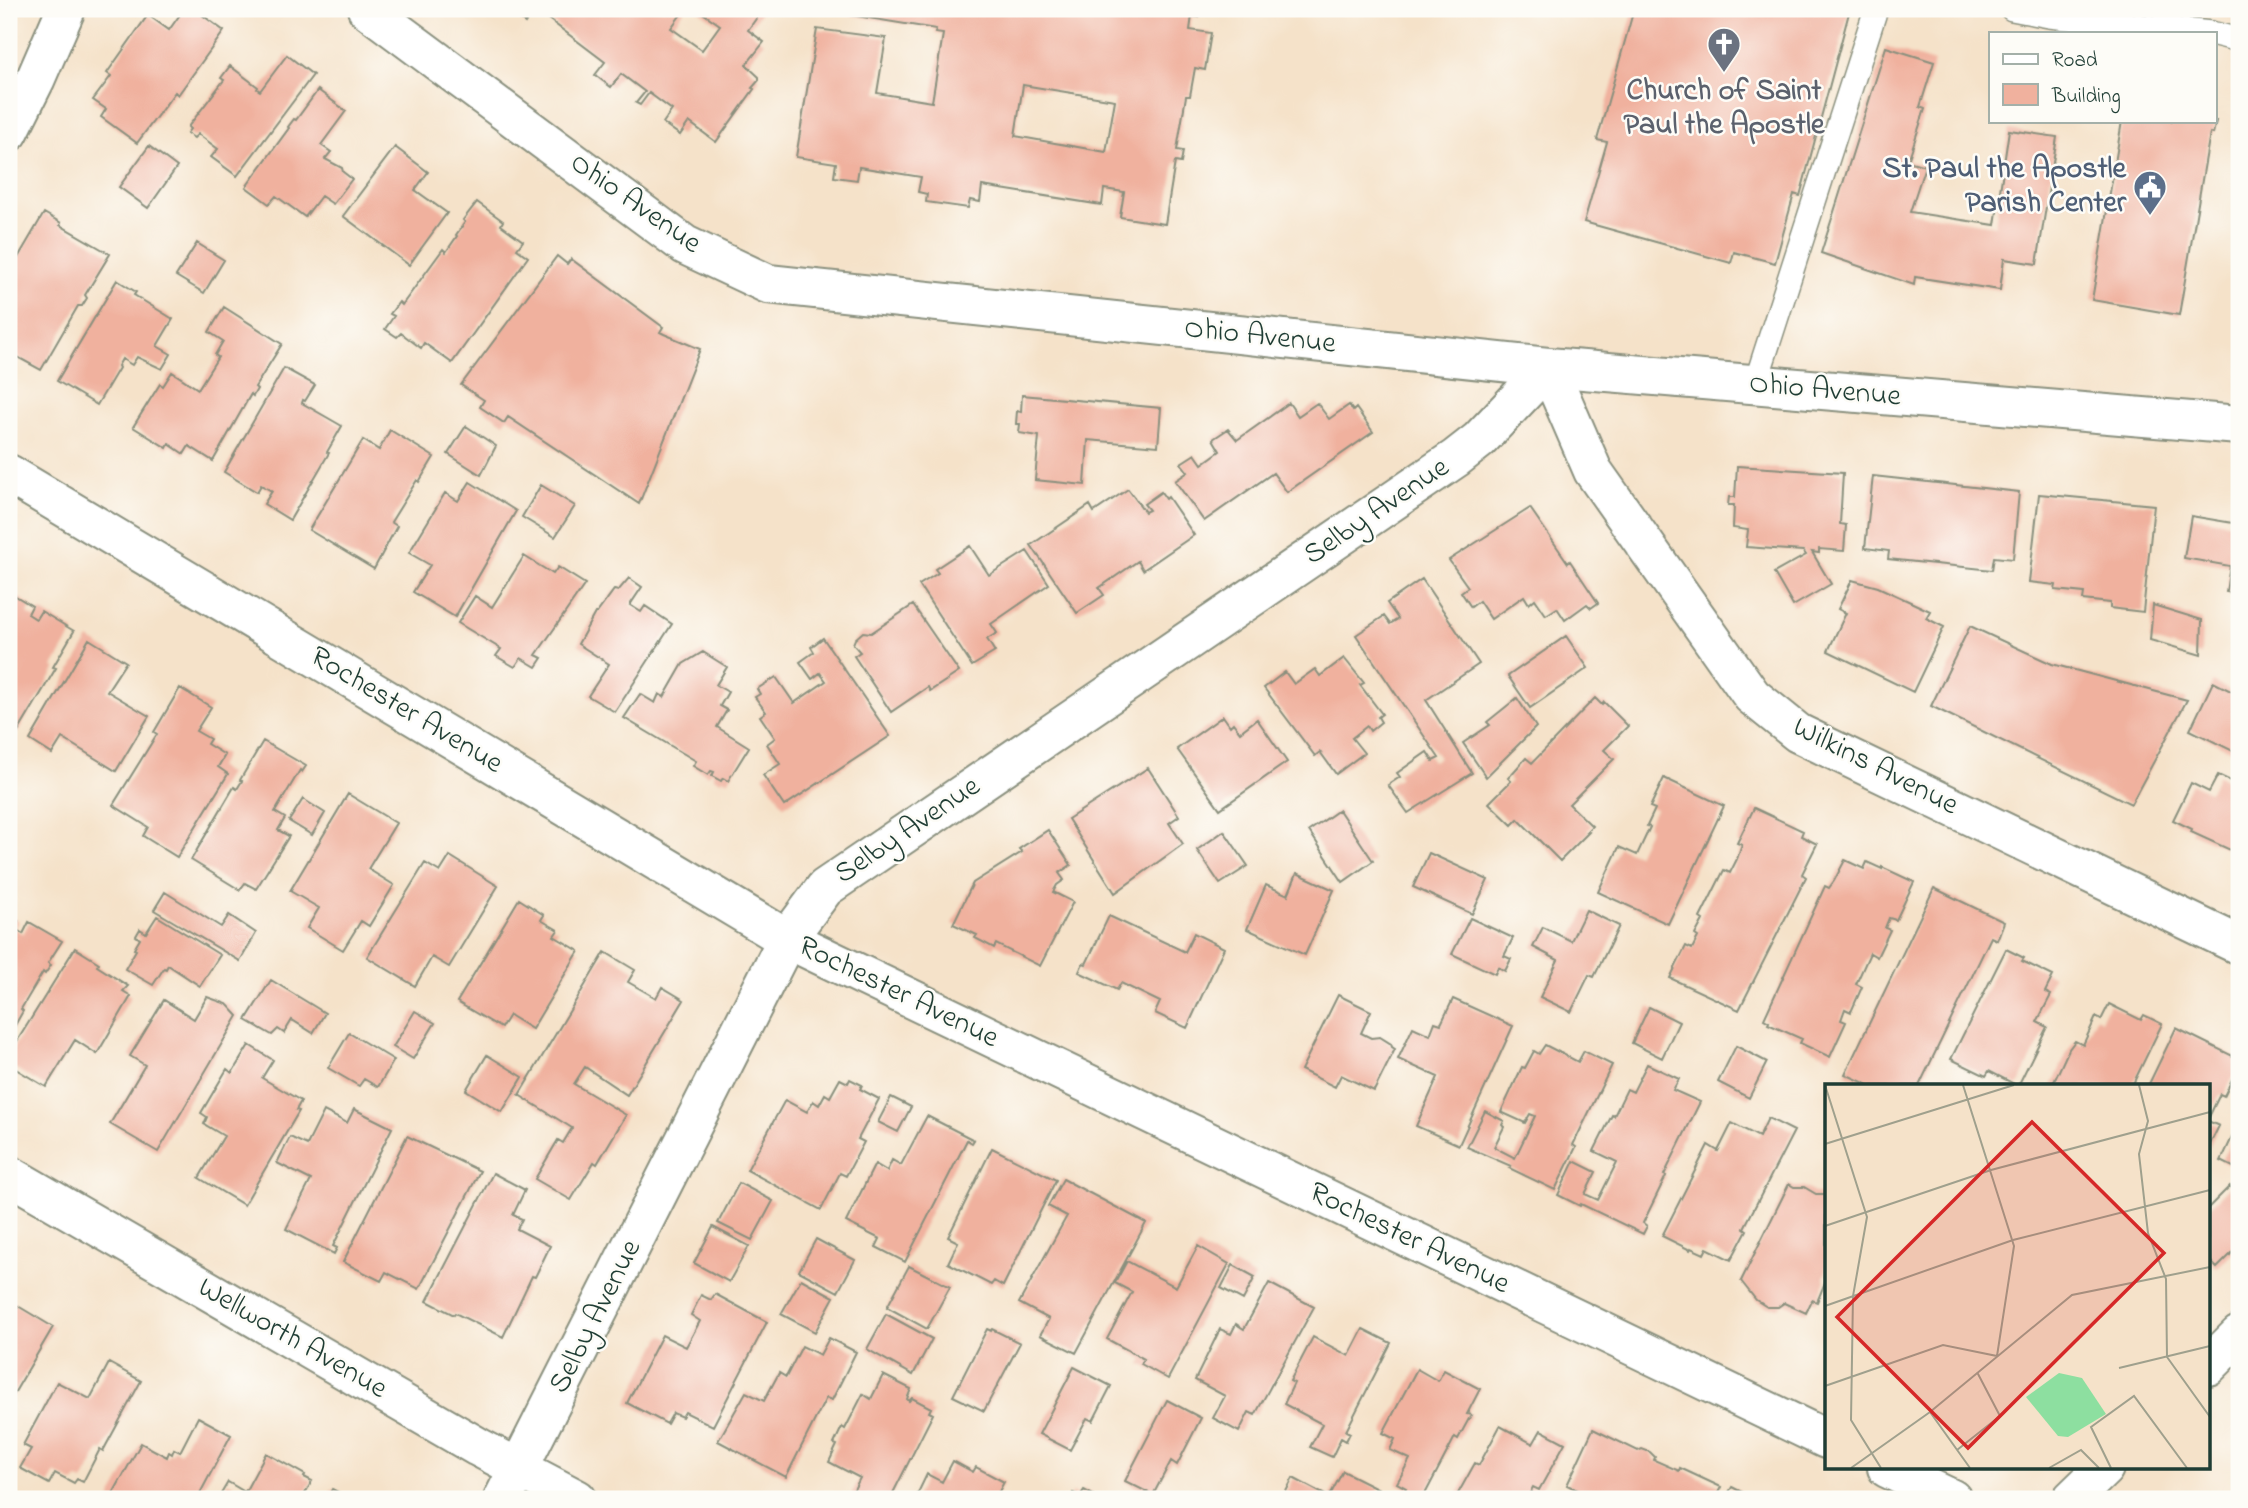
<svg xmlns="http://www.w3.org/2000/svg" width="2248" height="1508" font-family="'Indie Flower',sans-serif">
<style>
.building{fill:#f0b19e;fill-rule:evenodd}
.lines{fill:none;stroke-linecap:round;stroke-linejoin:round}
.service-casing{stroke:#8a907e;stroke-width:26}
.minor-casing{stroke:#8a907e;stroke-width:42}
.tertiary-casing{stroke:#8a907e;stroke-width:42}
.service{stroke:#fff;stroke-width:23}
.minor{stroke:#fff;stroke-width:38}
.tertiary{stroke:#fff;stroke-width:38}
.labels{text-anchor:middle;dominant-baseline:central;stroke-width:5;stroke-linejoin:round;paint-order:stroke}
.worship-label{font-size:30px;font-weight:bold;fill:#5b616d;stroke:#fdfcf7}
.service-label{font-size:30px;font-weight:bold;fill:#4e5e75;stroke:#fdfcf7;text-anchor:end}
.street-label{font-size:30px;fill:#1f3d34;stroke:#fdfcf7}
.inset-road{fill:none;stroke:#9fa08d;stroke-width:2}
.view{fill:#d62828;fill-opacity:0.15;stroke:#d62828;stroke-width:3.5}
.inset-edge{fill:none;stroke:#1f3d34;stroke-width:3.5}
</style>
<rect width="100%" height="100%" fill="#fdfcf7"/>
<filter id="ink" filterUnits="userSpaceOnUse"><feTurbulence type="fractalNoise" baseFrequency=".0143" numOctaves="2"/><feDisplacementMap in="SourceGraphic" scale="14" xChannelSelector="R" yChannelSelector="G"/><feConvolveMatrix kernelMatrix="1 2 1 2 8 2 1 2 1" color-interpolation-filters="sRGB"/></filter>
<filter id="wash" filterUnits="userSpaceOnUse"><feTurbulence type="fractalNoise" baseFrequency=".00686" numOctaves="4" result="noise"/><feDisplacementMap in="SourceGraphic" scale="28" xChannelSelector="R" yChannelSelector="G"/><feGaussianBlur stdDeviation="1.57" result="paint"/><feColorMatrix in="noise" values="0 0 0 0 0 0 0 0 0 0 0 0 0 0 0 0 0 1.4 0 .05"/><feComposite in="paint" operator="in"/></filter>
<g filter="url(#wash)">
<rect width="100%" height="100%" fill="#f5e2c9"/>
<g id="blocks">
<path class="building" d="M184 9H194L224 31 178 95 175 92 137 143 101 117 106 109 93 100 111 76 107 73 148 15 169 30Z
M511 9H685L671 28 702 50 720 25 697 9H763L748 30 764 42 746 65 759 77V80L752 88 754 89 716 142 689 122 680 135 663 123 672 110 649 93 640 105 636 103 645 92 621 74 611 87 595 75 605 62 535 9 525 23 509 11Z
M833 9H1200L1199 17 1192 16 1190 30 1211 33 1205 70 1195 68 1190 96H1186L1177 150 1183 151 1181 163 1175 162 1165 224 1120 217 1124 192 1104 189 1102 205 982 186 980 202 970 200 968 208 926 202 927 194 918 192 921 177 859 167 857 180 834 177 836 163 796 157 817 29 886 38 877 93 932 102 943 34 935 33 936 29 832 12ZM1023 85 1115 100 1106 152 1015 136Z
M1634 9H1850L1800 196 1794 194 1775 263 1734 252 1731 263 1584 222 1607 142 1597 140Z
M1886 47 1934 62 1920 107 1925 109 1908 161 1925 166 1910 212 1995 225 2009 130 2057 137 2037 264 2004 259 2000 290 1915 277 1914 285 1821 253Z
M287 55 313 75 237 176 211 157 218 149 198 134 194 138 187 133 190 129 188 127 224 80 221 78 230 66 258 87 257 89 260 91Z
M318 90 346 111 321 145 331 152 325 159 342 168 343 172 352 179 333 204 321 196 305 217 276 196 269 204 246 187 289 128 288 127 294 119 296 120Z
M2122 121H2216L2213 134 2210 133 2179 315 2092 300Z
M149 146 177 167 148 208 119 187Z
M395 147 428 172 415 190 447 213 409 265 343 216Z
M477 202 503 221 501 225 523 241 517 249 528 257 452 363 424 343 421 348 401 333 397 337 385 329 394 316 390 314 399 302 402 305 443 249 446 252 457 236 456 235 465 222 463 220Z
M44 213 61 223 60 225 110 254 85 295 87 298 82 306H78L41 370 10 353 12 349 9 348V273Z
M197 243 224 260 204 293 176 276Z
M557 256 567 264 571 259 663 327 660 332 664 334 700 349 639 504 508 417 504 423 480 407 484 400 461 385Z
M117 280 136 292 134 295 173 319 157 346 171 354 162 369 137 357 132 365 122 359 118 366 119 368 97 405 57 381Z
M224 307 282 344 255 387 257 389 253 396 251 394 213 461 189 446 184 454 169 444 167 448 133 427 160 384 163 386 172 372 198 389 218 357 215 355 223 341 209 332Z
M284 368 315 385 305 401 303 400 302 403 342 426 327 452 329 453 290 520 264 504 272 491 261 485 257 492 224 472Z
M1022 395 1161 408 1158 446 1088 440 1085 485 1035 480 1039 436 1019 433 1020 424H1016L1017 411 1021 412Z
M1289 403 1298 416 1317 403 1329 419 1349 405 1353 411 1356 408 1373 432 1287 492 1273 473 1204 521 1175 481 1188 472 1181 463 1195 454 1202 464 1220 451 1213 439 1228 429 1237 440Z
M466 426 496 446 481 475 448 454Z
M390 430 434 457 419 482 417 480 391 522 397 526 374 569 309 530 363 440 379 450Z
M1737 466 1843 473 1840 524 1846 525 1844 551 1819 549V553L1812 552 1831 584 1793 606 1774 573 1806 555 1803 551 1746 547 1748 530 1733 528 1734 505H1728L1729 497H1735Z
M1873 476 2019 492 2013 559 1994 557 1992 570 1888 559 1889 551 1865 548Z
M470 482 516 511 455 617 413 592 430 565 409 553 445 493 458 501Z
M541 485 575 506 555 537 522 517Z
M1128 489 1145 512 1149 510 1144 504 1161 492 1166 499 1168 497 1194 535 1143 570 1138 561 1099 588 1104 595 1077 613 1031 545 1090 505 1094 512Z
M2039 494 2154 505 2143 612 2110 608V603L2083 600 2084 593 2055 590 2056 585 2029 582Z
M1530 508 1568 563 1570 561 1598 603 1591 608 1587 604 1565 620 1557 608 1546 615 1535 599 1529 604 1524 596 1491 619 1479 601 1471 607 1461 592 1468 587 1449 560Z
M2191 516 2239 524V594L2226 592 2230 566 2184 558Z
M970 546 989 575 1027 551 1049 584 991 624 997 633 987 639 995 652 972 666 919 585 938 573 935 569Z
M524 556 553 574 558 567 585 584 536 655 542 658 536 667 521 658 515 667 496 656 501 649 458 623 475 596 492 607Z
M629 578 642 587 630 605 641 612 645 606 672 624 615 712 588 696 609 664 578 644 595 613H597L614 590 618 591Z
M1422 579 1479 664 1426 700 1472 773 1408 813 1388 785 1400 777 1397 773 1427 752 1433 761 1439 758 1356 635 1384 616 1390 624 1398 619 1387 603Z
M1852 580 1878 587 1930 611 1926 618 1944 627 1913 692 1828 651 1846 613 1838 609Z
M9 592 32 606 28 614 36 619 41 611 74 631 53 667 56 668 18 732 9 726Z
M913 605 959 672 930 691 928 687 891 712 854 656 860 652 853 644 855 639 863 632 871 633Z
M2153 605 2202 620 2201 655 2150 640Z
M1970 626 2052 664 2187 700 2131 804 1931 706Z
M1566 636 1588 668 1530 708 1508 676Z
M823 638 890 736 784 806 763 775 780 764 767 744 775 738 760 716 766 712 755 697 760 694 757 689 776 677 794 703 826 681 820 673 812 679 800 662 814 652 811 647Z
M89 639 126 662 107 691 149 716 116 771 62 738 52 754 30 740Z
M703 652 727 667 716 685 728 692 720 706 727 710 717 727 749 747 728 781 723 778 721 781 712 776 714 772 711 771 708 775 693 766 696 761 624 718 640 694 655 703 659 694 664 697 683 664Z
M1344 658 1364 683 1360 685 1382 714 1378 717 1381 722 1370 731 1367 726 1352 738 1364 753 1336 774 1320 752 1315 756 1264 688 1285 672 1294 684 1315 669 1320 676Z
M2213 682 2239 695V754L2190 730Z
M180 688 211 707 196 731 210 739 207 744 225 755 218 767 228 774 177 857 143 836 148 827 113 805 157 734 154 732Z
M1517 698 1536 727 1486 777 1463 743 1490 725 1487 722Z
M1595 698 1602 705 1604 702 1628 726 1604 750 1614 759 1569 804 1592 826 1587 831 1589 832 1560 861 1518 819 1512 825 1489 803 1511 781 1508 778 1526 758 1532 763Z
M1223 716 1230 726 1233 723 1240 732 1257 719 1287 762 1220 809 1177 749Z
M263 741 306 766 302 772 300 770 275 812 285 818 278 830 289 836 256 889 245 883 240 890 191 860 234 787 237 789 242 781 240 780Z
M1148 768 1179 816 1169 823 1183 844 1115 893 1068 819Z
M2218 775 2239 785V854L2191 832 2192 829 2173 820 2191 783 2209 792Z
M1664 778 1724 806 1668 924 1598 892 1619 847 1637 855 1650 827 1647 826 1655 809 1650 807Z
M348 794 396 823 368 869 394 885 369 926 361 921 343 950 307 928 319 908 290 891Z
M303 799 325 813 312 835 289 821Z
M1754 808 1803 831 1801 836 1817 844 1802 874 1806 877 1739 1010 1670 978 1686 946 1692 949 1698 937 1695 935 1703 920 1700 918 1724 870 1730 873 1737 859 1742 845 1737 843Z
M1339 810 1373 861 1343 882 1309 831Z
M1048 830 1071 865 1059 873 1064 880 1057 885 1053 892 1073 902 1040 966 996 944 994 948 975 938 977 935 953 924 973 883 1022 852 1019 849Z
M1224 831 1248 866 1220 884 1197 850Z
M1429 853 1488 880 1472 914 1413 887Z
M450 856 498 886 449 967 432 957 415 986 367 957 425 863 440 872Z
M1845 860 1864 869 1867 862 1882 869V867L1914 882 1896 920 1889 918 1885 928 1890 930 1877 957 1870 953 1856 984 1862 987 1851 1012 1845 1009 1841 1020 1846 1022 1830 1057 1800 1043 1802 1039 1768 1024 1769 1022 1764 1019 1825 886 1829 888 1834 881Z
M1297 873 1334 890 1305 955 1247 929 1266 885 1288 895Z
M1934 888 2004 922 1997 940 1991 937 1919 1086H1871L1845 1074Z
M165 892 221 927 229 915 256 933 240 961 154 910Z
M519 899 544 915 541 920 558 930 554 936 579 951 532 1029 509 1015 501 1028 457 1002Z
M1586 910 1619 926 1594 977 1589 975 1571 1012 1540 997 1558 960 1533 947 1543 927 1571 941Z
M9 915 18 921 14 928 23 934 29 922 62 941 48 963 51 965 45 974 43 972 21 1009 23 1011 9 1036Z
M157 916 220 955 200 986 168 965 166 969 164 968 153 985 125 969 136 950 134 949 140 939 136 936 140 929 146 933Z
M1109 916 1185 952 1194 933 1224 948 1187 1028 1155 1013 1160 1002 1121 983 1117 990 1079 972 1083 963 1086 964Z
M1470 918 1513 938 1504 956 1511 959 1505 971 1498 967 1495 974 1452 954Z
M75 948 99 963 97 966 128 986 123 991 131 996 97 1054 75 1040 46 1087 9 1065V1054Z
M2006 949 2024 958 2022 961 2053 976 2045 992 2051 995 2037 1022 2047 1027 2018 1086 1989 1071 1986 1076 1951 1059Z
M605 952 635 970 628 982 656 998 662 987 684 1000 627 1095 585 1067 574 1084 626 1115 597 1164 594 1162 571 1200 535 1179 558 1140 563 1143 572 1128 519 1095Z
M271 980 325 1013 313 1033 292 1020 284 1033 278 1029 272 1035 246 1020Z
M1338 995 1371 1011 1361 1033 1371 1038 1380 1037 1391 1044 1392 1047 1395 1049 1374 1091 1341 1075 1335 1087 1301 1070Z
M207 997 227 1004 238 1016 158 1152 110 1124 145 1065 130 1056 164 1000 194 1019Z
M1453 999 1513 1026 1459 1145 1416 1126 1438 1077 1398 1059 1413 1027 1430 1035 1435 1022 1441 1024Z
M2109 1004 2141 1020 2144 1015 2162 1024 2132 1086H2052L2069 1049 2075 1041 2083 1045 2096 1017 2101 1020Z
M1649 1007 1679 1022 1662 1058 1632 1043Z
M415 1011 435 1023 413 1059 393 1047Z
M2176 1028 2239 1059V1065L2224 1096 2220 1094 2208 1119V1086H2148Z
M349 1033 394 1060 378 1087 364 1079 359 1086 328 1068Z
M249 1045 273 1060 262 1078 301 1101 296 1110 299 1111 244 1205 199 1178 224 1136 204 1124 207 1117 201 1113 227 1069 232 1073Z
M1545 1045 1578 1062 1584 1051 1612 1065 1573 1145 1576 1147 1555 1190 1509 1168 1511 1166 1467 1147 1485 1111 1504 1121 1502 1125 1504 1127 1494 1147 1515 1158 1535 1116 1530 1114 1525 1123 1501 1112 1522 1067 1525 1068 1534 1051 1539 1054Z
M1736 1046 1767 1062 1749 1098 1718 1082Z
M487 1055 523 1077 502 1112 466 1090Z
M1647 1064 1679 1079 1673 1090 1700 1102 1664 1175 1666 1176 1643 1223 1647 1226 1643 1234 1581 1204 1580 1206 1558 1195 1574 1161 1596 1172 1585 1194 1598 1200 1617 1162 1594 1151 1612 1115 1614 1116 1627 1089 1633 1092Z
M840 1079 848 1083 850 1079 862 1085 860 1089 879 1099 858 1139 864 1142 846 1176 840 1173 821 1210 747 1170 785 1100 807 1112 813 1101 819 1105 825 1094 830 1097Z
M891 1097 911 1107 898 1132 878 1122Z
M354 1109 392 1128 333 1246 337 1248 334 1254 286 1229 311 1180 277 1163 290 1137 307 1145 324 1111 347 1123Z
M927 1116 974 1140 972 1143 967 1140 905 1262 876 1247 880 1239 846 1222 875 1164 887 1171 892 1160 901 1165Z
M1768 1118 1794 1131 1744 1228 1747 1230 1731 1260 1707 1248 1704 1254 1691 1248 1690 1250 1662 1236 1708 1145 1718 1151 1732 1123 1759 1137Z
M2208 1121 2219 1126 2208 1148Z
M2235 1131 2239 1134V1170L2221 1161Z
M407 1136 480 1171 419 1289 386 1272 381 1281 343 1262Z
M992 1148 1056 1180 1003 1286 994 1281 991 1285 948 1263 958 1242 948 1237Z
M493 1173 525 1190 513 1215 522 1219 517 1229 550 1246 535 1277 532 1276 503 1337 455 1313 454 1315 427 1301Z
M1063 1179 1146 1223 1076 1353 1040 1335 1049 1319 1019 1303 1067 1216 1048 1206Z
M739 1183 773 1201 752 1240 718 1223Z
M1789 1184 1794 1187H1804L1816 1194H1826V1273L1824 1277 1826 1280 1817 1302 1812 1300 1806 1313 1784 1303 1778 1307H1767L1756 1300 1741 1281Z
M2230 1186 2239 1195V1246L2217 1268 2208 1259V1208Z
M713 1227 749 1246 729 1282 694 1263Z
M816 1239 855 1260 838 1292 799 1271Z
M1198 1246 1229 1264 1168 1379 1141 1364 1144 1359 1107 1339 1132 1292 1115 1283 1127 1261 1176 1287Z
M1233 1265 1255 1277 1243 1300 1221 1288Z
M909 1266 950 1287 927 1329 887 1307Z
M801 1279 834 1297 815 1332 781 1314Z
M1269 1283 1314 1307 1255 1415 1249 1412 1239 1432 1213 1418 1225 1396 1195 1380 1220 1329 1231 1334 1236 1324 1244 1329Z
M715 1294 767 1322 713 1426 685 1412 682 1417 673 1413 667 1424 627 1403 662 1335 686 1347 700 1321 691 1315 701 1295 711 1300Z
M13 1303 53 1327 9 1402V1310Z
M886 1314 932 1339 913 1375 867 1349Z
M987 1329 991 1331 992 1329 1020 1343 984 1411 953 1396Z
M1363 1329 1391 1343 1346 1431 1350 1433 1346 1441 1341 1438 1332 1457 1310 1447 1322 1424 1284 1404 1294 1383 1290 1381 1313 1337 1349 1356Z
M829 1338 856 1352 832 1400 826 1398 786 1477 718 1441 746 1392 764 1401 779 1373 786 1377 802 1346 820 1355Z
M109 1363 141 1381 103 1451 100 1449 83 1482 77 1479 74 1483 55 1473 49 1484 20 1468 31 1449 23 1445 57 1382 90 1399Z
M1074 1367 1111 1386 1093 1421 1087 1418 1070 1450 1039 1434Z
M1417 1369 1438 1381 1444 1370 1480 1389 1467 1414 1471 1415 1458 1439 1455 1437 1423 1498 1419 1496 1417 1499 1404 1492 1406 1488 1397 1483 1410 1459 1390 1450 1395 1439 1383 1433Z
M883 1375 911 1389 907 1399 909 1401 912 1398 931 1408 929 1412 933 1414 890 1499H849L860 1478 829 1462 837 1445 834 1444 842 1427 845 1429 863 1394 871 1399Z
M1167 1400 1201 1418 1177 1465 1171 1461 1153 1495 1125 1481Z
M198 1417 231 1435 197 1499H110L141 1443 167 1457 169 1452 172 1454 174 1449 180 1452Z
M1500 1426 1533 1444 1541 1430 1565 1443 1539 1490 1533 1487 1527 1499H1455L1475 1463 1479 1465Z
M1593 1429 1638 1451 1642 1449 1650 1452 1655 1457 1654 1460 1679 1471 1680 1468 1721 1487 1715 1499H1604L1590 1492 1588 1495 1567 1485Z
M266 1453 305 1475 304 1477 312 1481 302 1499H218L228 1482 245 1492Z
M953 1461 973 1472 976 1467 1004 1482 995 1499H915L927 1474 942 1482Z
M1343 1471 1379 1489 1374 1499H1328Z
M1293 1478 1327 1496 1326 1499H1282Z
M1732 1487 1755 1499H1725Z
M332 1489 351 1499H327Z
M1084 1490 1095 1496 1093 1499H1069L1073 1493 1080 1496Z"/>
</g>
</g>
<g filter="url(#ink)">
<use href="#blocks" fill-opacity="0" stroke="#8a907e" stroke-width="2"/>
<g class="lines">
<defs>
<path id="service" d="M2012 9 2049 16 2211 33
M2215 34 2239 40
M1755 385 1876 9"/>
<path id="minor" d="M9 132 36 78 66 9
M9 474 787 939 1826 1439
M9 1175 478 1447 577 1499
M2208 1366 2239 1335
M1887 1468 1952 1499
M503 1499 787 939 825 888 1456 458 1479 440 1548 367 1593 471 1752 696 1798 733 2239 945
M2072 1499 2104 1468"/>
<path id="tertiary" d="M367 9 685 245 768 284 1548 367 2239 425"/>
</defs>
<use href="#service" class="service-casing"/>
<use href="#minor" class="minor-casing"/>
<use href="#tertiary" class="tertiary-casing"/>
<use href="#service" class="service"/>
<use href="#minor" class="minor"/>
<use href="#tertiary" class="tertiary"/>
</g>
</g>
<defs>
<symbol id="church-pin" viewBox="-11 -11 22 30"><path d="M0 17L-7.5 6A9.5 9.5 0 1 1 7.5 6Z" fill="#6b7280" stroke="#fdfcf7"/><path d="M-1.2-6h2.4v3.5h3.3v2.4h-3.3V6h-2.4V-.1h-3.3v-2.4h3.3Z" fill="#fff"/></symbol>
<symbol id="civic-pin" viewBox="-11 -11 22 30"><path d="M0 17L-7.5 6A9.5 9.5 0 1 1 7.5 6Z" fill="#5c6f8a" stroke="#fdfcf7"/><path d="M-.6-6.5H3V-4.5H.6V-3L4-1V1h2V6H-6V1h2V-1L-.6-3ZM-1.2 2.5V6h2.4V2.5Z" fill="#fff"/></symbol>
</defs>
<g fill-rule="evenodd">
<use href="#church-pin" x="1705" y="25" width="38" height="52"/>
<use href="#civic-pin" x="2131" y="168" width="38" height="52"/>
</g>
<g class="labels">
<g class="worship-label">
<text x="1724" y="92">Church of Saint<tspan x="1724" dy="34">Paul the Apostle</tspan></text>
</g>
<g class="service-label">
<text x="2126" y="170">St. Paul the Apostle<tspan x="2126" dy="34">Parish Center</tspan></text>
</g>
<g class="street-label">
<text transform="translate(635 204) rotate(35)">Ohio Avenue</text>
<text transform="translate(1260 337) rotate(6)">Ohio Avenue</text>
<text transform="translate(1825 391) rotate(5)">Ohio Avenue</text>
<text transform="translate(1377 512) rotate(-34)">Selby Avenue</text>
<text transform="translate(406 711) rotate(31)">Rochester Avenue</text>
<text transform="translate(1875 767) rotate(27)">Wilkins Avenue</text>
<text transform="translate(908 831) rotate(-34)">Selby Avenue</text>
<text transform="translate(898 993) rotate(26)">Rochester Avenue</text>
<text transform="translate(1409 1239) rotate(26)">Rochester Avenue</text>
<text transform="translate(596 1317) rotate(-63)">Selby Avenue</text>
<text transform="translate(292 1339) rotate(30)">Wellworth Avenue</text>
</g>
</g>
<g transform="translate(1825 1084)">
<rect width="385" height="385" fill="#f5e2c9"/>
<path d="M234 289 257 294 281 330 243 353 233 352 201 313Z" fill="#8ddfa0"/>
<path class="inset-road" d="M0 1 42 133 28 212 26 336 56 384M314 1 323 37 314 70 323 149 341 195 342 273 385 333M0 60 189 1M0 142 166 86 385 28M0 222 188 156 385 106M294 284 385 262M0 302 118 261 172 272 189 162 138 1M105 328 145 384M132 366 175 332 152 288M26 384 105 328 247 211 385 183M224 384 256 366 274 384M286 384 266 343 309 312 362 384"/>
<path class="view" d="M207 38 339 169 143 364 12 233Z"/>
<rect width="385" height="385" class="inset-edge"/>
</g>
<rect width="2248" height="1508" fill="none" stroke="#fdfcf7" stroke-width="35"/>
<rect x="1989" y="32" width="228" height="91" fill="#fdfcf7" stroke="#a4b0a9" stroke-width="2"/>
<rect x="2003" y="54" width="35" height="10" fill="#ffffff" stroke="#a4b0a9" stroke-width="2"/>
<text x="2052" y="66" font-size="21" fill="#1f3d34">Road</text>
<rect x="2003" y="84" width="35" height="21" fill="#f0b19e" stroke="#a4b0a9" stroke-width="2"/>
<text x="2052" y="102" font-size="21" fill="#1f3d34">Building</text>
</svg>
